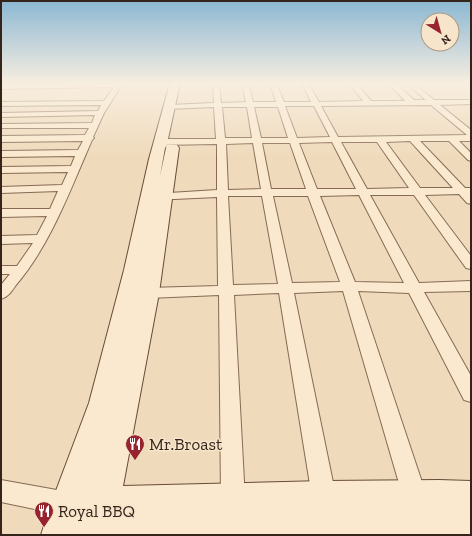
<svg xmlns="http://www.w3.org/2000/svg" width="472" height="536" font-family="'Zilla Slab',serif">
<style>
.lines{fill:none;stroke-linecap:round;stroke-linejoin:round}
.street-casing{stroke:#866a55;stroke-width:2}
.secondary-casing{stroke:#684b38;stroke-width:2}
.street{fill:#fae9ce;fill-rule:evenodd}
.secondary{fill:#fae9ce;fill-rule:evenodd}
.labels{text-anchor:middle;dominant-baseline:central;stroke-width:3;stroke-linejoin:round;paint-order:stroke}
.near-poi-label{font-size:17px;fill:#35241a;stroke:#f6e5cb;text-anchor:start}
</style>
<rect width="100%" height="100%" fill="#efdabb"/>
<g class="lines">
<defs>
<path id="street" d="M123 83 104 113 93 137 94 138 92 140C70 190 51 244 16 285 12 291 8 297 1 299V285L10 274H1V266H17L33 243 1 244V236L37 235 47 216 1 217V209H50L58 191 1 193V187L62 185 68 172 1 173V167L71 166 75 156 1 157V151L78 150 83 141 1 142V136L85 135 89 128H1V124L92 123 95 115 1 117V113L98 111 101 105 1 106V102L104 101 114 87 1 89V85Z
M213 83H219L221 103 246 102 242 83H248L253 102H276L270 83H276L284 102H311L302 83H308L319 102 363 101 349 83H356L371 101H405L388 83H395L414 100H426L406 83H413L434 100H471V104L440 105 471 130V141H459L471 153V161L468 160 449 141H420L465 188H471V204L467 203 459 194 425 195 471 256V269L466 268 414 195H370L419 283 471 281V291L424 292 471 376V402L464 400 409 293 358 291 427 497 423 505 415 509 407 505 403 497 343 291 294 293 336 497 332 505 324 509 316 505 312 497 279 293 234 295 245 500 241 508 233 512 225 508 221 500 219 295 148 298 143 296 141 293 143 290 148 288 218 286 217 197 153 200 147 197 153 194 217 190V144L160 145 156 142 160 139H216L214 107 169 109 165 107 169 105 214 103ZM431 105 467 135 338 137 321 106ZM285 106H314L330 137 297 138ZM222 107H247L252 138H225ZM254 107H278L288 138H261ZM410 141 453 188H420L386 142ZM332 142 356 189H317L299 143ZM341 142H377L409 188 367 189ZM253 143 261 189 228 190 226 144ZM262 143H290L306 189H271ZM359 195 404 283 355 282 320 196ZM228 196H262L278 284 233 285ZM273 196H308L340 282 292 283Z
M1 480 68 492 76 496 80 504 76 512 68 516 1 502Z"/>
<path id="secondary" d="M170 83H180L160 176 165 148 167 145H177L179 148 159 293 123 486 324 481 439 480 471 481V535H41L51 504 89 403 124 270 149 159Z"/>
</defs>
<use href="#street" class="street-casing"/>
<use href="#secondary" class="secondary-casing"/>
<use href="#street" class="street"/>
<use href="#secondary" class="secondary"/>
</g>
<linearGradient id="sky" x2="0" y2="1"><stop stop-color="#8bb8d3"/><stop offset="0.53" stop-color="#f8eee0"/><stop offset="1" stop-color="#f8eee0" stop-opacity="0"/></linearGradient>
<rect width="472" height="158" fill="url(#sky)"/>
<defs>
<symbol id="restaurant-pin" viewBox="-11 -11 22 30"><path d="M0 17L-7.5 6A9.5 9.5 0 1 1 7.5 6Z" fill="#97232f" stroke="#f6e5cb"/><path d="M-5-6h1v4h1v-4h1v4h1v-4h1v5L-1.5 .5V6h-2V.5L-5-1ZM5-6V6H3V1.5H1.5Q1.5-4 5-6Z" fill="#fff"/></symbol>
</defs>
<g fill-rule="evenodd">
<use href="#restaurant-pin" x="124" y="433" width="22" height="30"/>
<use href="#restaurant-pin" x="33" y="500" width="22" height="30"/>
</g>
<g class="labels">
<g class="near-poi-label">
<text x="149" y="444">Mr.Broast</text>
<text x="58" y="511">Royal BBQ</text>
</g>
</g>
<rect width="472" height="536" fill="none" stroke="#35241a" stroke-width="4"/>
<g transform="translate(440 32) rotate(143)"><circle r="19" fill="#f6e5cb" stroke="#a99884"/>
<path d="M0-3L7 15L0 10L-7 15Z" fill="#97232f"/>
<text y="-6" font-size="11" font-weight="bold" text-anchor="middle" fill="#35241a">N</text>
</g>
</svg>
